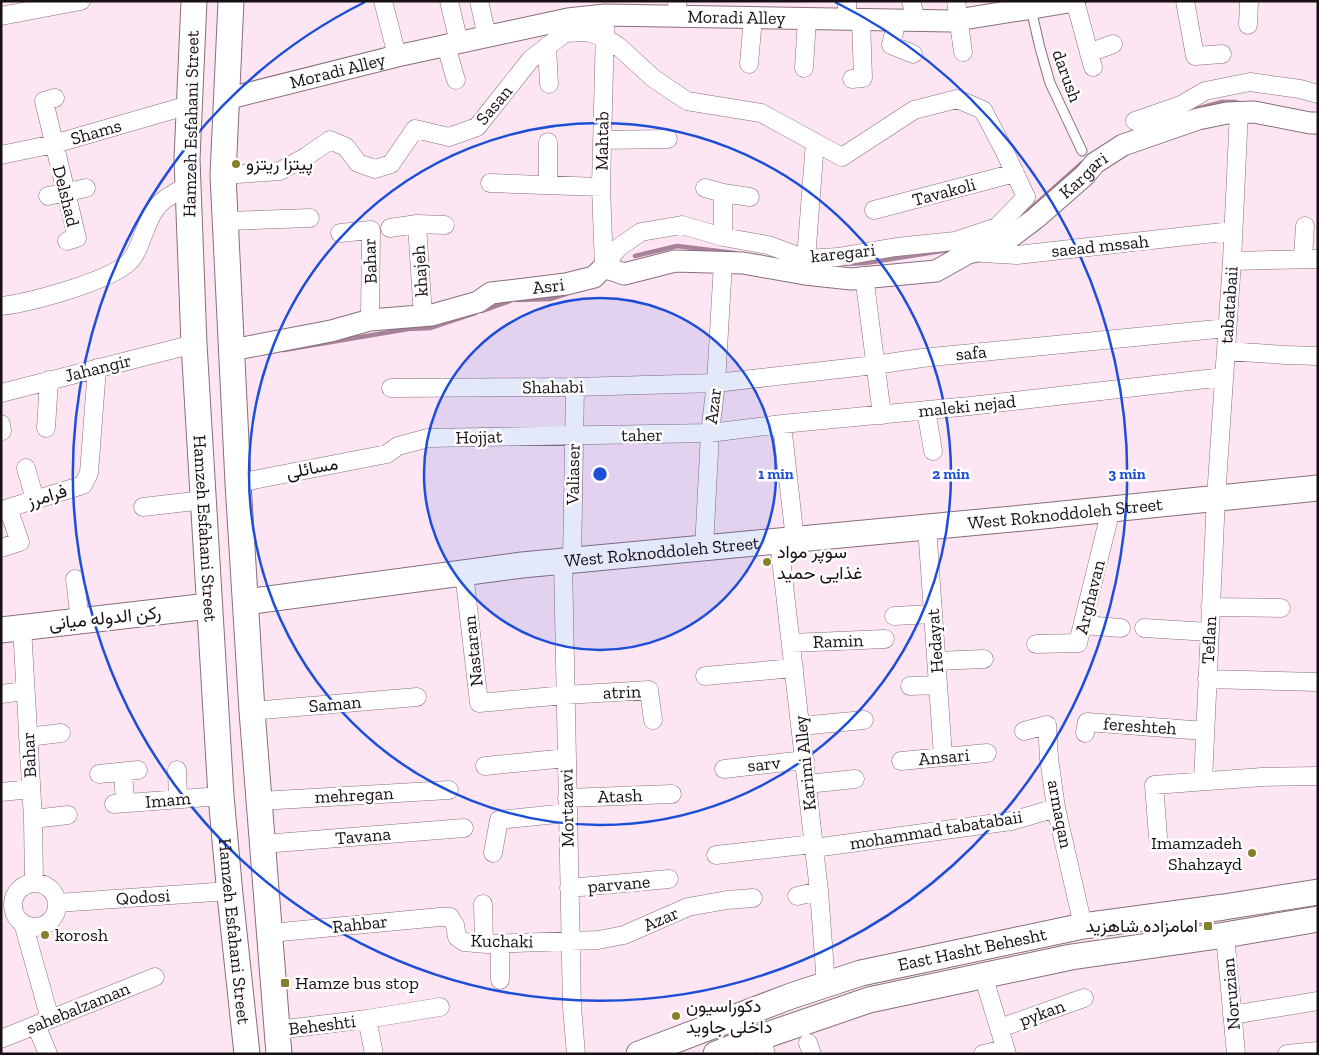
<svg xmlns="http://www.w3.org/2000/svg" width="1319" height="1055" font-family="'Zilla Slab',Vazirmatn,serif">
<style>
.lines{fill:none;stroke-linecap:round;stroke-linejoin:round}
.stream{stroke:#a78298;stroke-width:4.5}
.service-casing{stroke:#886e7d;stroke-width:11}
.minor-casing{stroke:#886e7d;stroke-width:19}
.tertiary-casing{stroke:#886e7d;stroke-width:23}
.secondary-casing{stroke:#886e7d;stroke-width:27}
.service{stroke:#fff;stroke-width:9}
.minor{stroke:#fff;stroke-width:18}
.tertiary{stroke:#fff;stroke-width:21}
.secondary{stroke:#fff;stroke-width:25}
.ring{fill:none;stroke:#1d4ed8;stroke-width:2.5}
.poi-dot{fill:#868129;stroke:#fff;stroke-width:2}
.labels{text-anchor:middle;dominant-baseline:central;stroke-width:5;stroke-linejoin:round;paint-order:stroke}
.street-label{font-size:18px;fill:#191015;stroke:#fff}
.poi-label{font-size:18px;fill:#191015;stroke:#fff;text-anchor:start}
.centre{fill:#1d4ed8;stroke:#fff;stroke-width:2.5}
.ring-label{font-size:15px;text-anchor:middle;font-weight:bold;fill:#1d4ed8;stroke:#fff;stroke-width:5;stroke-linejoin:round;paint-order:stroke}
</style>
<rect width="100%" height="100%" fill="#fde5f3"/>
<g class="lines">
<path class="stream" d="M1185 112 1222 102H1236
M1026 213 1082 163
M635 256 677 246 735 253
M844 264 866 263 948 250
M517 300 550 299 566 294
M482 311 510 301
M284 350 408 329 430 328 475 313"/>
<defs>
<path id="service" d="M1031 9 1040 48 1050 83 1082 151"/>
<path id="minor" d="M383 1 397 56
M449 1 459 43
M479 1 487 37
M677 1 678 16
M847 1V19
M911 1 916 20
M956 1 963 52
M1075 1 1093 67
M1185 1 1195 56 1222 54
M1 16 81 1
M897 20 891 45 913 54
M1248 25 1249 1
M446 46 456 80
M547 46 549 84
M1089 53 1113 44
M749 64 753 18
M804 68 807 19
M852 79 863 78 861 20
M55 98 44 101 77 238 67 241
M1135 121 1181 105 1205 91 1250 82 1300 89 1318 94
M602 140 668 139
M548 142V185
M1 155 54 144 189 105
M223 175 280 171 307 156 330 140 346 147 358 163 375 169 391 164 415 129 449 137 477 127 531 59 565 33 587 32 604 37 618 46 653 78 687 101 761 113 842 157 914 110 957 99 983 110 1004 150 1026 197 997 227 955 241 896 247 838 257 806 259 768 245 723 237 682 225 641 232 618 248 604 267
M490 183 601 187
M705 188 723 193 750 197
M723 193V237
M48 196 86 188
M874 210 1015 173
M225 221 310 218
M417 224 423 317
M390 228 417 224 445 225
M340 233 371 230 370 320
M982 253 1017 255 1232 231
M1303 258 1305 226
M806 259 815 142
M1232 261 1318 259
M604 267 601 187 605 28
M864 276 882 415
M1 306C29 303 111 281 130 261 141 250 145 221 157 207 164 197 178 192 188 185
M1226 351 1286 355 1318 356
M391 388 575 387 716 383 875 365 922 358 1227 328
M1 393 194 344
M926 410 933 451
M1 424 2 431
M782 424 795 540
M46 428 49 380
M26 468 35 500
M238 483 387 454 398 446 428 438 710 433 782 424 970 406 1224 377
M143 507 204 500
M927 527 943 756
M779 541 819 891 826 985
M1 548 20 542 8 508 83 485 89 473 97 368
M704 548 710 433 716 383 723 263
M572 561 575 387
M563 562 572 1007 576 1054
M464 573 479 703 565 695 649 690 653 720
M75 579 80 621
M1210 607 1281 608
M894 616 933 614
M1084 625 1121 628
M22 627 33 819 34 883
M1144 628 1209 632
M791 643 885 639
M1036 644 1078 643 1111 509
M936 661 984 659
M705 676 794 668
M1207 679 1318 682
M910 686 938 685
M1 694 25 691
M252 711 417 697
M801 726 864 720
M1024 731 1047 725 1049 758 1056 808 1083 926
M1085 733 1087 722 1205 731
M28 737 61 733
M901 761 987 753
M485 766 567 758
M724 769 805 760
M177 770 178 799
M123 772 125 803
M99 774 138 770
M1203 781 1216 498 1232 261 1239 111
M807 784 855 779
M1 792 31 789
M567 798 672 794
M260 801 449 790
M114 804 221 796
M33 819 68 815
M1158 837 1154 785 1262 777 1318 776
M263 844 464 828
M814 848 1011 821 1056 808
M493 853 499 820 567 813
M716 855 813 844
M13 905a22 22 0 1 1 44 0a22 22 0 1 1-44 0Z
M569 888 669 879
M797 896 819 891
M57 903 229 891
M483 904 484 942
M23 923 50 1019
M270 933 440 917H450L455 925 457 937 464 942 487 944 598 940 624 935 688 907 727 900 753 898
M1225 935 1236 1054
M500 943V980
M983 975 1007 1054
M1232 1015 1318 1001
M367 1019 374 1054
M36 1025 48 1054
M1000 1028 1084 998
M277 1030 367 1019 440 1007
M761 1037 766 1054
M1 1039 155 977
M808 1043 812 1054
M983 1054 1005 1049
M1287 1054 1318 1051"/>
<g id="tertiary">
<path id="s1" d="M226 99 397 56 568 19 605 15 951 21 1075 1"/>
<path id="s2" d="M232 350 331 331 370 320 432 315 478 302 491 293 566 284 594 277 604 267 624 274 675 261 743 263 805 274 851 279 936 271 968 253 999 246 1036 218 1085 175 1095 163 1123 145 1198 119 1227 113 1254 112 1310 123H1318"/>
</g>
<g id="secondary">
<path id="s3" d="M194 1 187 159 194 344 221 796 230 895 247 1054"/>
<path d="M231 1 223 175 238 483 252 711 279 1054"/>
<path id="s4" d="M246 602 522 565 1023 518 1318 488"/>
<path d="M1 630 209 606"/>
<path id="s5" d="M639 1054 791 996 861 973 1083 926 1224 907 1318 892"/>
<path d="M716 1054 761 1037 869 1000 1071 957 1225 935 1318 919"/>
</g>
</defs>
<use href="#service" class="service-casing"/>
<use href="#minor" class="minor-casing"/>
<use href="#tertiary" class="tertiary-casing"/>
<use href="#secondary" class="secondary-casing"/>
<use href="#service" class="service"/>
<use href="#minor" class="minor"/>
<use href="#tertiary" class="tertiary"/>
<use href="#secondary" class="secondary"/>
</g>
<circle cx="600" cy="474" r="176" fill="#1d4ed8" fill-opacity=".12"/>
<g class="ring">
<circle cx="600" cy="474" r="176"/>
<circle cx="600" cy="474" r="351"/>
<path d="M835 2A527 527 0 1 1 365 2"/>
</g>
<g class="poi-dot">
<circle cx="236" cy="164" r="5"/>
<circle cx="767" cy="562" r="5"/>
<circle cx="1252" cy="853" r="5"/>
<rect x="1203" y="921" width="10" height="10" rx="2.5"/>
<circle cx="45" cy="935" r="5"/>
<rect x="280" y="978" width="10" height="10" rx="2.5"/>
<circle cx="676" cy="1016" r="5"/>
</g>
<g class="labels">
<g class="street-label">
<text stroke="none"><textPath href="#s1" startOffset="520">Moradi Alley</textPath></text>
<text stroke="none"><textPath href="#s1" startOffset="115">Moradi Alley</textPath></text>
<text transform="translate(1067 76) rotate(70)">darush</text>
<text transform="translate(494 105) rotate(-50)">Sasan</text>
<text transform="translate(191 124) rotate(-89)">Hamzeh Esfahani Street</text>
<text transform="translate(96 132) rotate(-16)">Shams</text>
<text transform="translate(602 141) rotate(-89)">Mahtab</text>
<text stroke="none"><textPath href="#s2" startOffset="901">Kargari</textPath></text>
<text transform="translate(944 192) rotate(-15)">Tavakoli</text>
<text transform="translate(66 196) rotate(76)">Delshad</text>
<text transform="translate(1100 246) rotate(-6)">saead mssah</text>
<text transform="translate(843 253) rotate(-6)">karegari</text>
<text transform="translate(370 261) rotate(-92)">Bahar</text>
<text transform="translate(420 271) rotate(-94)">khajeh</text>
<text stroke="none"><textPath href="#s2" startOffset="325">Asri</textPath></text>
<text transform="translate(1229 305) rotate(-86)">tabatabaii</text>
<text transform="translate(971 353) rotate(-6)">safa</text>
<text transform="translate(98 368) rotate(-14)">Jahangir</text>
<text transform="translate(553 387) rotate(-1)">Shahabi</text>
<text transform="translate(713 406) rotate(-83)">Azar</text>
<text transform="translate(967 406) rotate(-6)">maleki nejad</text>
<text transform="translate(642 435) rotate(-1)">taher</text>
<text transform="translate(479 437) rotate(-2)">Hojjat</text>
<text transform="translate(312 468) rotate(-11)">مسائلی</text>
<text transform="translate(573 474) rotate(-89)">Valiaser</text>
<text transform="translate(47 496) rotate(-17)">فرامرز</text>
<text stroke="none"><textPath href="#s4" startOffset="824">West Roknoddoleh Street</textPath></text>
<text stroke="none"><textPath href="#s3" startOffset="528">Hamzeh Esfahani Street</textPath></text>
<text stroke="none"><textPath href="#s4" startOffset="419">West Roknoddoleh Street</textPath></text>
<text transform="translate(1090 597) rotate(-76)">Arghavan</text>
<text transform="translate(105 618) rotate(-6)">رکن الدوله میانی</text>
<text transform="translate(1209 640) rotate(-87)">Teflan</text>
<text transform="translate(838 641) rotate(-2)">Ramin</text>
<text transform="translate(935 641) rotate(-94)">Hedayat</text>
<text transform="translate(473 651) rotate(-96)">Nastaran</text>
<text transform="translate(622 692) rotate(-2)">atrin</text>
<text transform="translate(335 704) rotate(-5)">Saman</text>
<text transform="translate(1140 726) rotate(4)">fereshteh</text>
<text transform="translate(29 755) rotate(-93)">Bahar</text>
<text transform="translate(944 757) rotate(-5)">Ansari</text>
<text transform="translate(805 763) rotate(-96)">Karimi Alley</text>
<text transform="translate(764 764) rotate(-6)">sarv</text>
<text transform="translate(354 795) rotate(-3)">mehregan</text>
<text transform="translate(620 796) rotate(-2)">Atash</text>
<text transform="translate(168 800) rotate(-5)">Imam</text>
<text transform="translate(567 808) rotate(-91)">Mortazavi</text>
<text transform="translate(1060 814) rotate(79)">armaqan</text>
<text transform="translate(936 830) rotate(-9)">mohammad tabatabaii</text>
<text transform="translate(363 836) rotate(-5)">Tavana</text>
<text transform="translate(619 884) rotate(-5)">parvane</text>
<text transform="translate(143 897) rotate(-4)">Qodosi</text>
<text transform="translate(661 919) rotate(-24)">Azar</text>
<text transform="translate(360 924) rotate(-6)">Rahbar</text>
<text stroke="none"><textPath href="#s3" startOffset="932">Hamzeh Esfahani Street</textPath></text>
<text transform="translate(502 941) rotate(1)">Kuchaki</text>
<text stroke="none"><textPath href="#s5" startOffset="350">East Hasht Behesht</textPath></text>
<text transform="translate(1231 994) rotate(-95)">Noruzian</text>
<text transform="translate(78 1008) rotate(-22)">sahebalzaman</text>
<text transform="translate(1042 1013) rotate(-20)">pykan</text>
<text transform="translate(322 1025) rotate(-7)">Beheshti</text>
</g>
<g class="poi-label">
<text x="246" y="164">پیتزا ریتزو</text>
<text x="777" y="552">سوپر مواد<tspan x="777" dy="21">غذایی حمید</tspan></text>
<text x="1242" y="843" text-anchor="end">Imamzadeh<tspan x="1242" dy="21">Shahzayd</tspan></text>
<text x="1198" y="926" text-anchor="end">امامزاده شاهزید</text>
<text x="55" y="935">korosh</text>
<text x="295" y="983">Hamze bus stop</text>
<text x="686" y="1006">دکوراسیون<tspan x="686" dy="21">داخلی جاوید</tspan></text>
</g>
</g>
<circle cx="600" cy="474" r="8" class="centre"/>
<g class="ring-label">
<text x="776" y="479">1 min</text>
<text x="951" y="479">2 min</text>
<text x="1127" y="479">3 min</text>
</g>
<rect width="1319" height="1055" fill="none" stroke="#191015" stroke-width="5"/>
</svg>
